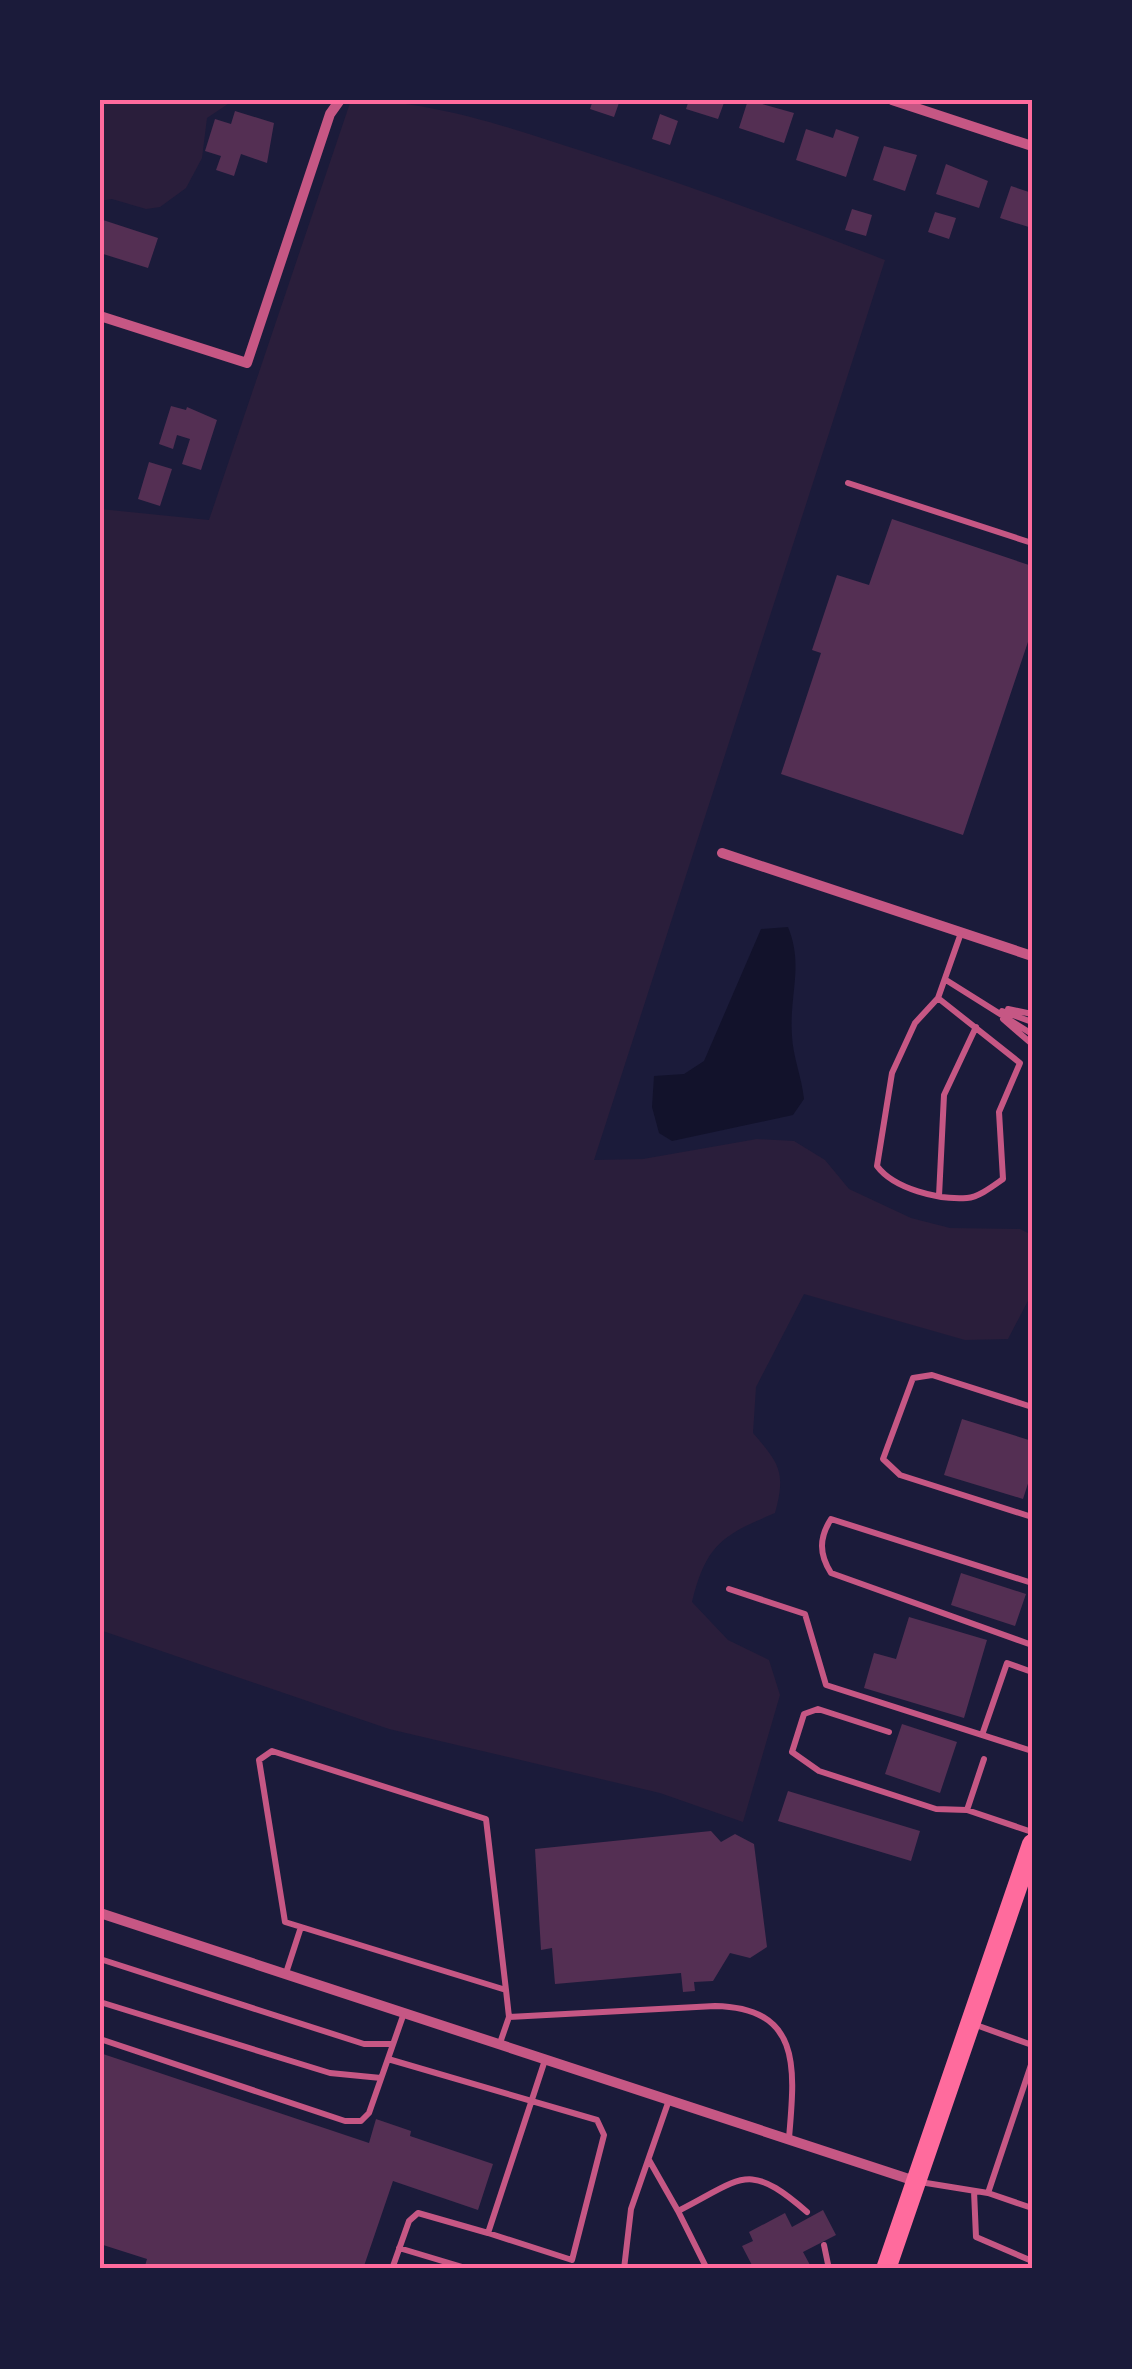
<svg xmlns="http://www.w3.org/2000/svg" width="1132" height="2369" font-family="'Nunito Sans',sans-serif">
<style>
.green{fill:#2a1e3b}
.water{fill:#12122b}
.building{fill:#542f53}
.lines{fill:none;stroke-linecap:round;stroke-linejoin:round}
.service{stroke:#c65784;stroke-width:6}
.minor{stroke:#c65784;stroke-width:10}
.primary{stroke:#ff6b9d;stroke-width:20}
.neatline{fill:none;stroke:#ff6b9d;stroke-width:4}
</style>
<rect width="100%" height="100%" fill="#1b1b3a"/>
<path class="green" d="M100 100H234L207 118 202 158 186 188 160 207 146 209 112 199 100 201Z
M351 100C429 100 509 127 582 151 685 184 785 221 885 260L594 1160 643 1159 757 1139 794 1141 825 1160 849 1189 911 1218 950 1228 1020 1229 1032 1235V1293L1008 1339 965 1340 804 1294 756 1387 753 1433C780 1464 786 1473 775 1513 722 1535 706 1545 692 1602L728 1640 769 1660 780 1695 743 1822 660 1793 389 1729 100 1630V509L209 520Z"/>
<path class="water" d="M788 927C804 966 789 994 792 1036 793 1057 802 1078 804 1099L793 1115 672 1141 659 1133 652 1107 654 1076 684 1074 704 1061 761 929Z"/>
<path class="building" d="M593 100H620L614 117 590 109Z
M689 100H725L718 119 686 109Z
M748 100 794 113 784 143 739 128Z
M235 111 274 123 267 163 241 154 234 176 216 170 221 156 205 151 215 119 231 124Z
M660 114 678 121 670 145 652 139Z
M806 129 833 138 836 129 859 137 846 177 796 160Z
M884 146 917 155 905 191 873 180Z
M946 164 988 181 979 208 936 194Z
M1011 186 1032 193V228L1000 218Z
M852 209 872 215 866 236 845 230Z
M935 212 956 218 949 239 928 232Z
M103 220 158 238 148 268 100 253Z
M171 406 186 410 187 407 217 420 201 470 182 464 190 439 177 435 173 449 159 444Z
M149 462 172 469 160 506 138 499Z
M892 519 1032 566V630L963 835 781 774 821 653 812 650 837 575 869 585Z
M962 1419 1032 1441V1471L1023 1499 944 1475Z
M961 1573 1026 1594 1015 1626 951 1605Z
M909 1617 987 1640 964 1718 864 1688 874 1653 896 1659Z
M902 1724 957 1742 940 1793 885 1774Z
M788 1791 920 1831 911 1861 778 1821Z
M711 1831 721 1842 735 1834 754 1844 767 1947 750 1958 730 1953 713 1981 694 1982 695 1991 683 1992 681 1973 555 1984 552 1948 541 1950 535 1849Z
M100 2053 369 2143 376 2119 411 2131 410 2136 493 2164 478 2210 393 2181 364 2266 144 2269 147 2259 100 2244Z
M823 2210 836 2235 803 2252 810 2265 802 2269H754L742 2246 753 2241 749 2232 785 2213 792 2227Z"/>
<g class="lines">
<path class="service" d="M848 483 1032 543
M946 980 1032 1034
M938 998 1020 1063 999 1112 1003 1179C993 1186 979 1197 967 1198 939 1200 894 1189 877 1166L892 1073 915 1023 938 998 961 933
M1008 1009 1032 1014
M1002 1011 1032 1022
M1003 1019 1032 1044
M939 1196 944 1095 976 1027
M1032 1407 932 1375 913 1378 883 1459 900 1475 1032 1517
M1032 1583 831 1519C819 1538 819 1554 831 1573L1032 1645
M729 1589 805 1614 826 1685 1032 1751
M889 1732 818 1709 804 1714 792 1752 819 1771 936 1809 967 1810 1032 1832
M982 1735 1007 1663 1032 1672
M967 1810 984 1759
M100 1959 364 2044H393
M286 1973 301 1927
M100 2002 330 2073 381 2078
M509 2017 715 2006C802 2008 795 2068 789 2138
M976 2025 1032 2045
M100 2039 345 2121H361L369 2113 404 2013
M500 2043 509 2017 506 1990 486 1819 272 1751 259 1760 285 1922 506 1990
M388 2059 597 2120 604 2135 572 2260 488 2233
M649 2160 678 2211
M920 2182 988 2193 1032 2062
M974 2191 976 2237 1032 2261
M988 2193 1032 2208
M824 2245 829 2269
M399 2248 469 2269
M392 2269 409 2221 418 2213 488 2233 545 2060
M624 2269 631 2209 669 2100
M707 2269 678 2211C743 2178 747 2160 807 2212"/>
<path class="minor" d="M892 100 1032 146
M100 316 247 363 330 114 340 100
M722 853 1032 956
M100 1913 915 2181"/>
<path class="primary" d="M886 2269 1032 1844"/>
</g>
<rect width="1132" height="2369" fill="none" stroke="#1b1b3a" stroke-width="205"/>
<rect x="102" y="102" width="928" height="2164" class="neatline"/>
</svg>
